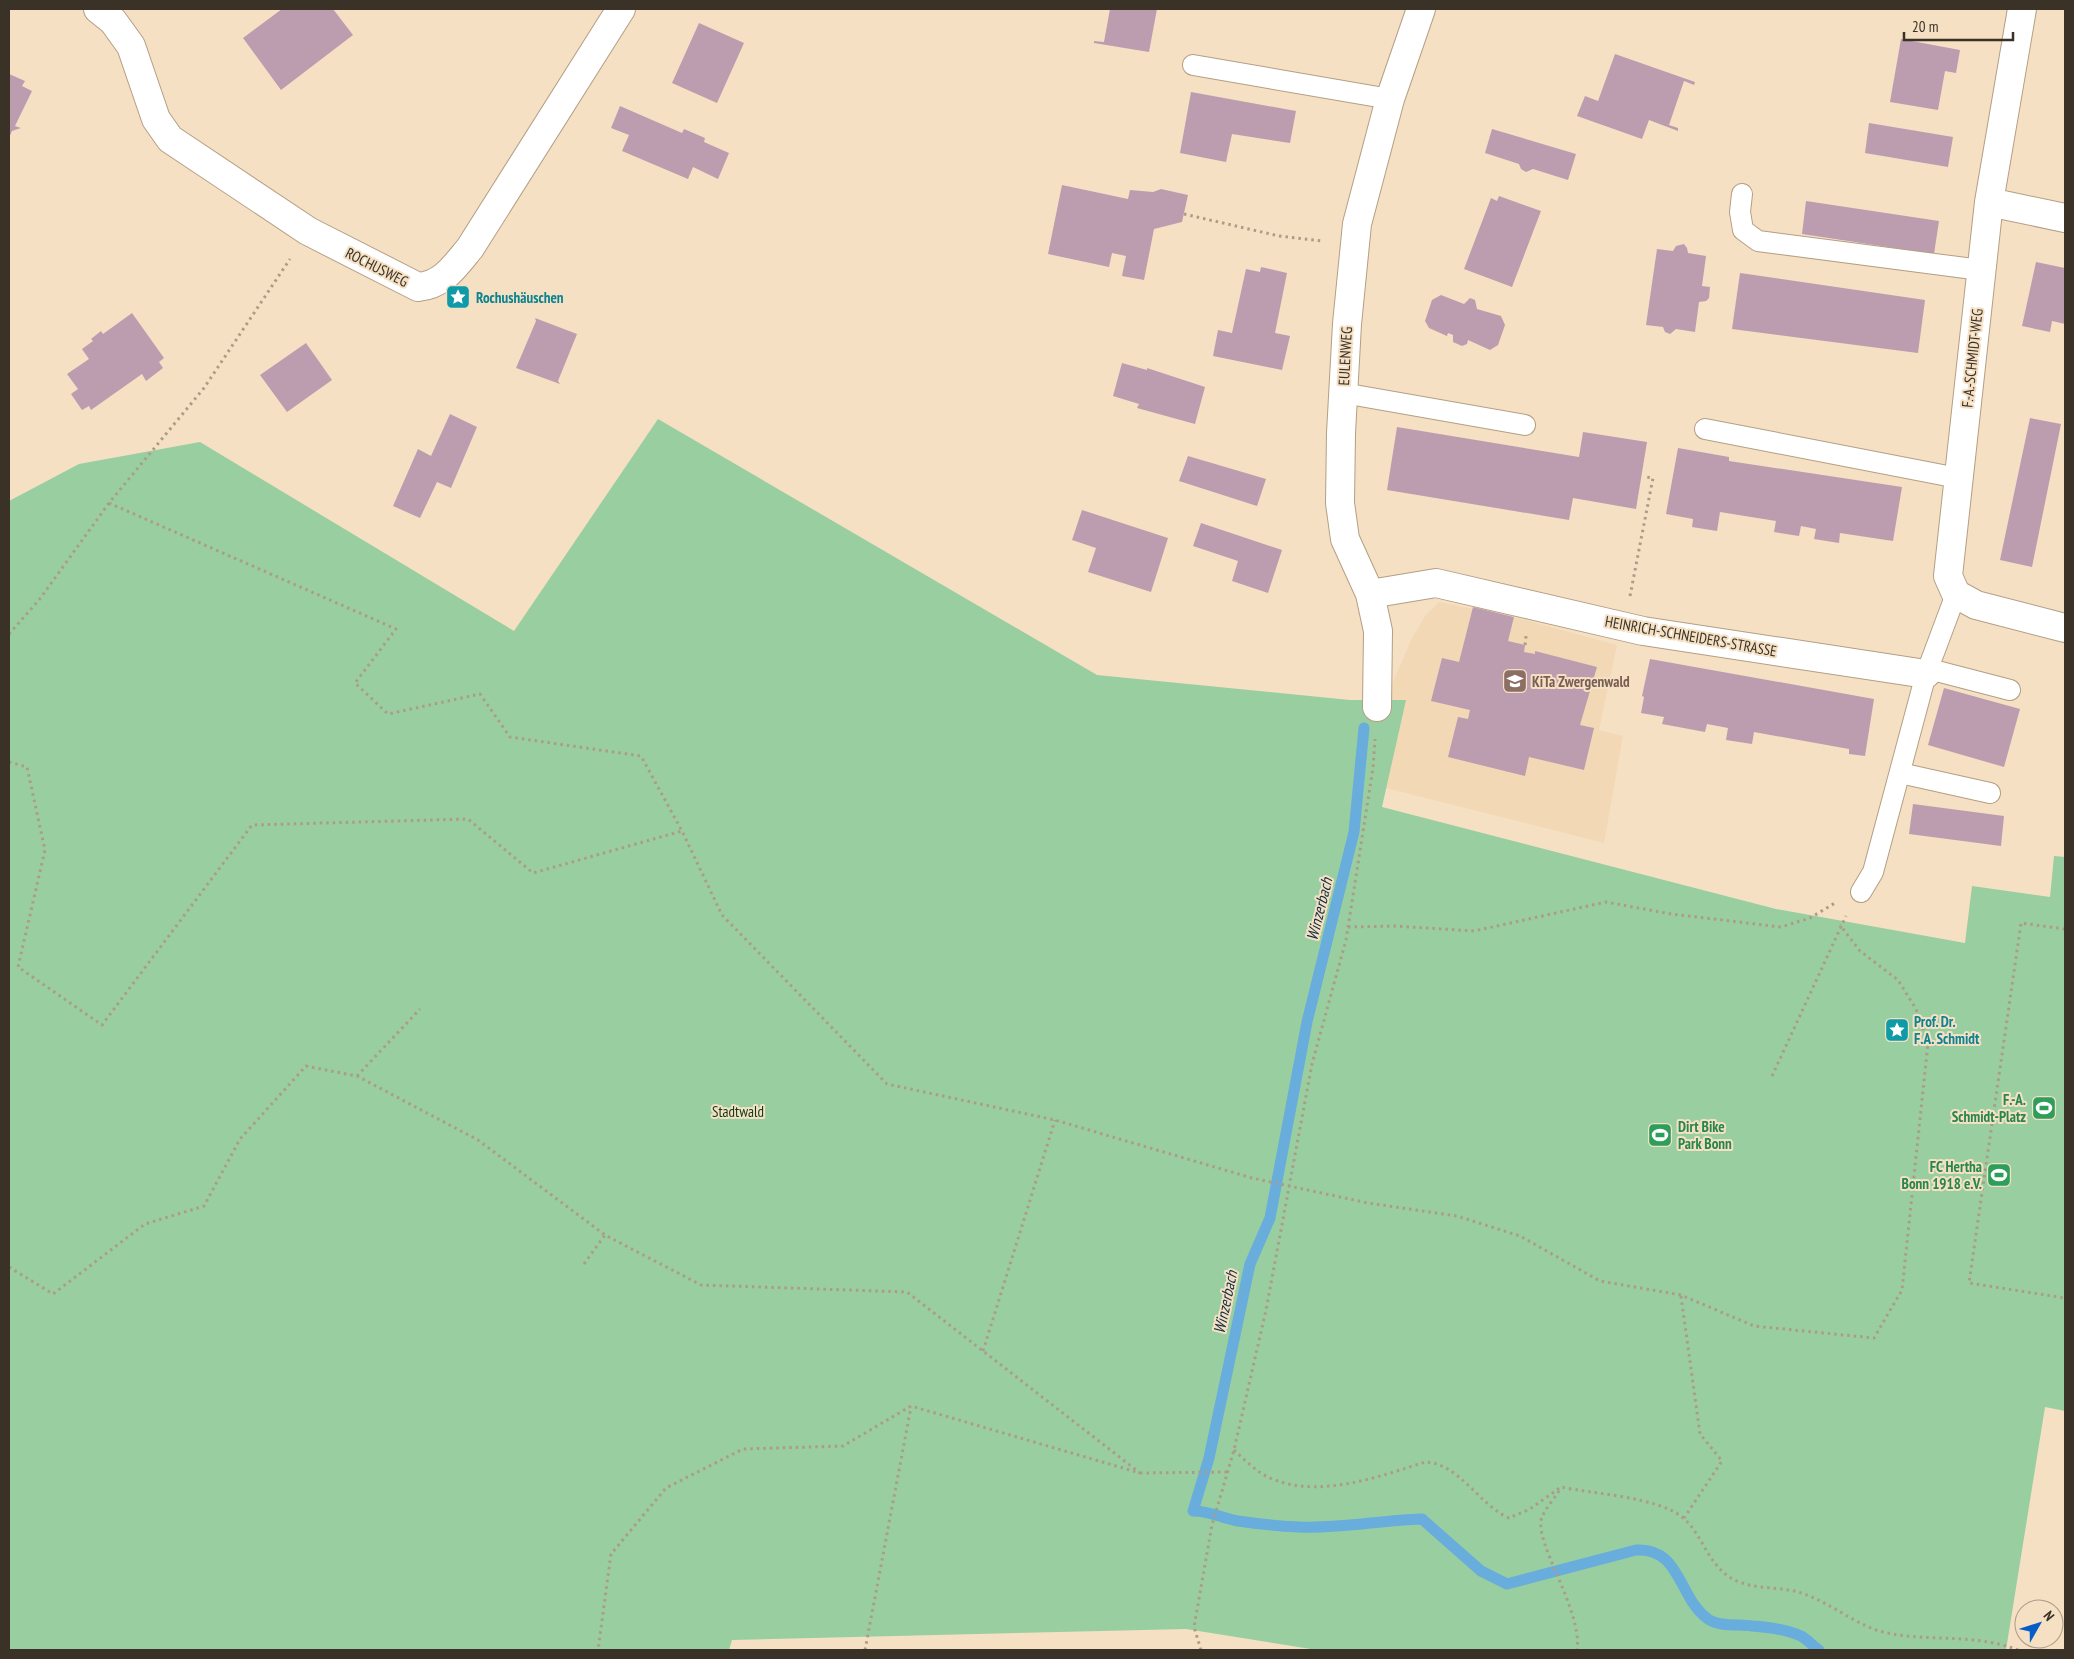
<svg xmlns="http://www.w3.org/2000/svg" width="2074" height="1659" font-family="'PT Sans Narrow',sans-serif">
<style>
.built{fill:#f2d8b5}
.green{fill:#99cea1}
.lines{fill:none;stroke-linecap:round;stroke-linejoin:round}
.stream{stroke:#68addc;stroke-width:11}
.building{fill:#bb9daf}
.lane-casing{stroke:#b39f84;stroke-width:22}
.street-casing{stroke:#b39f84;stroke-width:30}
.path{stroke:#ac9c87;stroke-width:3;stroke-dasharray:2.5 4;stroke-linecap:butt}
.lane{stroke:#fff;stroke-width:20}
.street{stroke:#fff;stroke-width:28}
.labels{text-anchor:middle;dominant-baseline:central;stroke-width:4;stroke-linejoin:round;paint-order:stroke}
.street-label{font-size:15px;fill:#3a3227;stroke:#f5e0c4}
.culture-label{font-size:15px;font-weight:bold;fill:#0d838f;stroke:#f5e0c4;text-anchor:start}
.education-label{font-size:15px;font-weight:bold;fill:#785e54;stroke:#f5e0c4;text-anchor:start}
.leisure-label{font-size:15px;font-weight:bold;fill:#27864d;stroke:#f5e0c4;text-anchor:end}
.park-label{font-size:15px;fill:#093918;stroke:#f5e0c4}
.water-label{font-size:16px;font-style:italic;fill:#0f2d41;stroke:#f5e0c4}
</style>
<rect width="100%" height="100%" fill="#f5e0c4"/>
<path class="built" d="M1439 602 1525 620 1617 645 1599 730 1623 736 1604 843 1382 787 1387 706 1392 684 1412 638 1425 616Z"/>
<path class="green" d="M658 419 1097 675 1350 700H1406L1382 807 1776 909 1965 943 1972 886 2050 897 2054 856 2065 857V1411L2045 1407 2006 1650H1317L1186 1629 732 1640 729 1650H9V501L79 464 200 442 514 631Z"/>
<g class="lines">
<path class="stream" d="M1364 728 1354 832 1307 1022 1270 1218 1250 1264 1209 1458 1193 1511C1210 1511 1222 1518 1238 1521 1258 1524 1279 1526 1299 1527 1341 1529 1381 1520 1422 1519L1481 1571 1507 1584 1636 1550C1681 1547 1678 1598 1708 1619 1720 1627 1738 1624 1752 1626 1767 1627 1788 1630 1801 1636 1807 1639 1813 1646 1819 1650"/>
</g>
<path class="building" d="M282 9H333L353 35 281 90 243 38Z
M1110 9H1157L1149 52 1094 43V41L1104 42Z
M699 23 744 43 717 103 672 83Z
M1901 39 1960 50 1956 73 1945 71 1938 110 1890 102Z
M1615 54 1695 82 1694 85 1684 81 1669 125 1678 128V131L1649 120 1642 139 1577 116 1585 96 1598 101Z
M9 74 25 81 22 86 32 91 15 126 21 128 12 131 9 138Z
M1191 92 1296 111 1290 143 1232 134 1226 162 1180 153Z
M620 106 682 133 684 129 705 138 704 142 729 153 718 179 693 167 688 179 622 151 629 135 611 128Z
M1869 123 1953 137 1948 167 1865 153Z
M1492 129 1576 154 1568 180 1533 169 1526 172 1521 169 1519 164 1485 153Z
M1062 185 1128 199 1130 190 1153 192 1161 189 1188 195 1182 222 1154 229 1144 280 1122 276 1126 256 1112 253 1109 267 1048 254Z
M1499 196 1541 211 1512 287 1464 269 1491 198 1497 201Z
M1806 201 1939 221 1934 254 1802 234Z
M1684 244 1687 248 1688 253 1706 256 1702 286 1710 287 1709 298 1706 301 1699 302 1695 332 1676 329 1670 334 1665 332 1663 327 1646 325 1657 249 1673 251 1676 246Z
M2036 262 2065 268V324L2052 321 2050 332 2022 326Z
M1261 267 1287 273 1275 333 1290 336 1282 370 1213 356 1218 330 1232 333 1246 269 1260 272Z
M1740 273 1925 300 1918 353 1732 329Z
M1441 295 1464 304 1470 298 1475 300 1477 309 1501 316 1505 325 1498 345 1490 350 1468 340 1467 344 1462 346 1453 342V335L1448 333 1447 336 1429 328 1425 321 1432 300Z
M132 313 164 358 159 362 163 368 146 381 142 374 91 410 89 406 82 410 71 394 78 389 67 374 89 359 82 349 93 341 91 339 101 331 103 334Z
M535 318 577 334 558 381 560 384 516 368 536 321Z
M306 343 332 380 287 412 260 375Z
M1122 363 1147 370V368L1205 387 1195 424 1137 408 1139 404 1113 396Z
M450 414 477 427 451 488 437 482 420 518 393 506 418 449 431 456Z
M2030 418 2061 424 2032 567 2000 560Z
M1397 427 1579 457 1583 432 1647 442 1636 509 1573 498 1569 520 1387 490Z
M1678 448 1729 457V461L1902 487 1893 541 1840 533 1839 543 1814 539 1816 529 1801 526 1799 536 1774 532 1776 521 1720 512 1717 531 1692 527 1693 519 1666 514Z
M1188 456 1266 479 1257 506 1179 481Z
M1082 510 1168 538 1151 592 1088 572 1096 548 1072 540Z
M1201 523 1282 550 1268 593 1232 581 1238 561 1193 546Z
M1473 607 1514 617 1508 641 1525 645 1524 652 1535 654V651L1597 667 1580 725 1594 728 1584 770 1529 757 1525 776 1448 757 1458 717 1468 719 1470 710 1431 701 1442 658 1459 662Z
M1650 659 1874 699 1865 756 1849 754V749L1754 732 1752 744 1726 740 1728 728 1707 724 1705 732 1662 724 1664 717 1641 713 1644 697 1642 696Z
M1944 688 2020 709 2004 767 1928 745Z
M1913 804 2004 816 2001 846 1909 834Z"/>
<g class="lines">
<defs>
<path id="lane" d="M1193 65 1390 99
M1742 194 1740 212 1743 230 1758 241 1981 270
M1343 393 1525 425
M1705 429 1958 478
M1929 669 2010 690
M1900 773 1990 793
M1861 892 1873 872 1926 674 1956 594"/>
<path id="street" d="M98 9 113 21 131 46 156 119 170 139 308 231 418 287C443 285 455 266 470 248L621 9
M2022 9 1989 202 1948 576 1956 594 1976 605 2065 628
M1989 202 2065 218
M1370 594 1436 583 1643 631 1926 674
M1377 707 1378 631 1370 594 1345 539 1340 503 1341 433 1347 324 1357 224 1390 99 1421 9"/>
</defs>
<use href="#lane" class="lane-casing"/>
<use href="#street" class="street-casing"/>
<path class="path" d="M1184 214 1279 236 1322 241
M109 503 396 629 355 683 388 714 480 694 510 737 641 756 682 831 722 915 887 1084 1055 1120 1252 1178 1368 1203 1457 1216 1520 1236 1600 1281 1681 1295 1754 1326 1874 1338 1902 1290 1928 1043 1916 1009 1898 980 1860 951 1840 925
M1630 596 1653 478 1645 477
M9 634 39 600 109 503 204 388 290 259
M1525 645 1526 636
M9 762 27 767 45 850 18 967 102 1025 252 825 468 819 533 873 682 831
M1348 927 1395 926 1474 931 1606 902 1671 914 1781 927 1810 918 1835 903
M2065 929 2021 923 1969 1283 2065 1298
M357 1076 420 1009
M1772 1076 1846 916
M584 1264 605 1235
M9 1267 53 1294 145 1224 204 1206 240 1139 306 1066 357 1076 478 1140 605 1235 701 1285 907 1292 1140 1473 911 1406 843 1446 743 1449 666 1488 611 1554 598 1650
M1681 1296 1700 1434 1722 1461 1684 1518
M983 1351 1055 1120
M1234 1450C1247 1462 1260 1476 1278 1481 1324 1497 1381 1476 1425 1462 1459 1463 1479 1505 1509 1518L1530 1509 1561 1487C1594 1494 1657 1497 1682 1517 1705 1535 1707 1571 1742 1583 1760 1589 1780 1587 1798 1592 1830 1601 1855 1626 1887 1633 1932 1642 1973 1633 2018 1650
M1140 1473 1228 1472
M1559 1491C1554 1499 1546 1508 1542 1517 1532 1540 1583 1610 1577 1650
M865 1650 911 1407
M1201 1650 1194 1627 1212 1525 1234 1450 1266 1310 1312 1064 1346 940 1373 768 1375 739"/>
<use href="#lane" class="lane"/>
<use href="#street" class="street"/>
</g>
<defs>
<symbol id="sight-square" viewBox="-11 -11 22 22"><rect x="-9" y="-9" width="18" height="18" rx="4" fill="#0f9aa8" stroke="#f5e0c4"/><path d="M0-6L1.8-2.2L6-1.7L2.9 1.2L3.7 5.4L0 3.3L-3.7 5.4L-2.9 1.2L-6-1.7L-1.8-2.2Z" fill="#fff"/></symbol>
<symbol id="school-square" viewBox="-11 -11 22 22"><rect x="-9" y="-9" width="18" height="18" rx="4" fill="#8d6e63" stroke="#f5e0c4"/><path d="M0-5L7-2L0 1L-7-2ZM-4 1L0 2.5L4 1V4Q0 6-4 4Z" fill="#fff"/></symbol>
<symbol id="stadium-square" viewBox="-11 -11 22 22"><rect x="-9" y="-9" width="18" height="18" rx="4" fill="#2e9e5b" stroke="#f5e0c4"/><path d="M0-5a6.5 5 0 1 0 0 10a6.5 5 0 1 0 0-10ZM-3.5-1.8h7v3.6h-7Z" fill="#fff"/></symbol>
</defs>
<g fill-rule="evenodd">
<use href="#sight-square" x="444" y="283" width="28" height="28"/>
<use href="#school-square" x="1501" y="667" width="28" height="28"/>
<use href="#sight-square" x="1883" y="1016" width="28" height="28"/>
<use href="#stadium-square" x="2030" y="1094" width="28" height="28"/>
<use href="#stadium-square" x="1646" y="1121" width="28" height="28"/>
<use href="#stadium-square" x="1985" y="1161" width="28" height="28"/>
</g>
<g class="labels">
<g class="street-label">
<text transform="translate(377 267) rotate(27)">ROCHUSWEG</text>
<text transform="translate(1345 356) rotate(-87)">EULENWEG</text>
<text transform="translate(1972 358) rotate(-84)">F.-A.-SCHMIDT-WEG</text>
<text transform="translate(1691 636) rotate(10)">HEINRICH-SCHNEIDERS-STRASSE</text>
</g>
<g class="culture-label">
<text x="476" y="297">Rochushäuschen</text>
<text x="1914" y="1021">Prof. Dr.<tspan x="1914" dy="17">F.A. Schmidt</tspan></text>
</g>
<g class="education-label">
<text x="1532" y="681">KiTa Zwergenwald</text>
</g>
<g class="leisure-label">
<text x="2026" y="1099">F.-A.<tspan x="2026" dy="17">Schmidt-Platz</tspan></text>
<text x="1678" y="1126" text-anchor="start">Dirt Bike<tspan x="1678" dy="17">Park Bonn</tspan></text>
<text x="1982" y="1166">FC Hertha<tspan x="1982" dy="17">Bonn 1918 e.V.</tspan></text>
</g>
<g class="park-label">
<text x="738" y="1111">Stadtwald</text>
</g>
<g class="water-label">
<text transform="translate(1319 909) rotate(-76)">Winzerbach</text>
<text transform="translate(1225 1302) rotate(-78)">Winzerbach</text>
</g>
</g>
<rect width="2074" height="1659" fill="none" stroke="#3a3227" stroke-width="20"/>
<g transform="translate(2039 1624) rotate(51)"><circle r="24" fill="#f5e0c4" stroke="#aa9a85"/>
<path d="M0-4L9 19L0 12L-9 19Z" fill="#055ec7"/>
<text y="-8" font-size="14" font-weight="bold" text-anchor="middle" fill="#3a3227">N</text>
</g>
<path d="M1904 32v8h109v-8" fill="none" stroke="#3a3227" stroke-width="2.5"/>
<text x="1912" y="32" font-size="15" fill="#3a3227" stroke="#f5e0c4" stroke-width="4" paint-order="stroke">20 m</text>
</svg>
